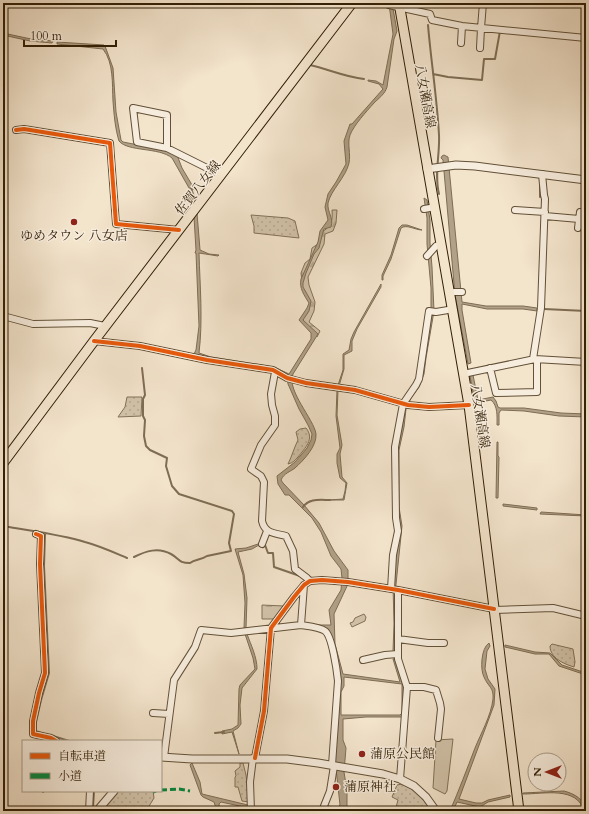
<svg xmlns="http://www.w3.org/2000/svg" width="589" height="814" font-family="Cardo,'Noto Serif JP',serif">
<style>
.grass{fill:url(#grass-dots);stroke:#827158}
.forest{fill:url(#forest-firs);stroke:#827158}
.garden{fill:#d2c3aa;stroke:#827158}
.water{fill:#b1a188;stroke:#7e6d54;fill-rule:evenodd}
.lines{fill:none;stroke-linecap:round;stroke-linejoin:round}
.stream{stroke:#7e6d54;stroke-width:2}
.minor-casing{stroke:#625037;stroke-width:8}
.tertiary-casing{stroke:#625037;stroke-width:9}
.primary-casing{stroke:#321f05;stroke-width:11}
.minor{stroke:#f7edde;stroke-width:6}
.tertiary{stroke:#f7edde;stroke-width:7}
.primary{stroke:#f3e4cc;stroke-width:9}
.quiet{stroke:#00873e;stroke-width:3;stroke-dasharray:6 3;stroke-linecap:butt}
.cycleway-casing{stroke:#f7edde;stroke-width:6}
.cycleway{stroke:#e8590c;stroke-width:4}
.poi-dot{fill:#8f2418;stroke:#f7edde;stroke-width:1.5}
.labels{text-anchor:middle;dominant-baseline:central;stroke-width:3;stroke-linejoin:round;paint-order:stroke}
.street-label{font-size:13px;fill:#321f05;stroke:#f7edde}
.poi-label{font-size:13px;fill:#321f05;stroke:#f7edde;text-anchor:start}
</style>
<defs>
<pattern id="grass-dots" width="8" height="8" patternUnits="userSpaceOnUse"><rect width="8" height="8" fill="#d2c3aa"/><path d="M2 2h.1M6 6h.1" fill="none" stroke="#b5a791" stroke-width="1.8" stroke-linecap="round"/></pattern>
<pattern id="forest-firs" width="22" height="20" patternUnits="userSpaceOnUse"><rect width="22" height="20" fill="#d2c3aa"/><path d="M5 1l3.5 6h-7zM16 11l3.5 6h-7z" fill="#b5a791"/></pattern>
</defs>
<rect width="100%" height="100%" fill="#f3e4cc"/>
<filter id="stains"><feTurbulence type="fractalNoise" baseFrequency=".005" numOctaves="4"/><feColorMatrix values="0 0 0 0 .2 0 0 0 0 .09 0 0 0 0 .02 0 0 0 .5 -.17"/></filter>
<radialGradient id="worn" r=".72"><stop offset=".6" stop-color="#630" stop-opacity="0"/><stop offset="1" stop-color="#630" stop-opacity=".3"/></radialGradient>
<path class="grass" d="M251 215 288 218 295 221 299 238 254 233V226Z
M127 397H142L141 416 118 417 125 407Z
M306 428C315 439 305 448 298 457 295 460 293 463 288 464 292 456 294 448 298 440L296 432 300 429Z
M552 644 573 649 575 662 574 667C564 664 550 658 550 646Z
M240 763H243L246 775 249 802 242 801 238 787H235V777L236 776 235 771 240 767Z
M402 784 417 792 432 811H395L398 800 392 797 397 785Z
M117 791H153L154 798 146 811H101Z"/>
<path class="forest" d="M332 210H337L336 223 333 231 325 234 324 244 308 277 309 285 315 302 314 311 309 322 320 331 317 337 304 324 303 317 307 314 311 302 303 291 301 273 305 263 310 259 312 248 318 244 321 233C331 226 333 222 332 210Z
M262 605 284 606 274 619H262Z"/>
<path class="garden" d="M364 614 366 617 365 621 352 627 350 623 353 622 355 618Z
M453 739 447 791 445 794 433 788 436 740Z"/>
<path class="water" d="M385 3H392L397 31 394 39 387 87C385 94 379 98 374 103 366 112 354 125 350 135 347 144 351 154 349 163 346 177 331 190 328 203 327 212 334 218 331 227L324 229 323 232 319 248 314 254 306 273 303 283V287L311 301 309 311 303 320 318 334 293 374C286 390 314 419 316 434 317 446 304 460 295 468 290 472 284 473 281 480L283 483 304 505 319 523 334 551 348 570V584L334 614 335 644 343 674 400 682 393 659H396L404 683 403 717H366L343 719V740L346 748 344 772 347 791V811H324L327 806 338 807 340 805 335 759 339 675 331 637 317 625H331L329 610 341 590 342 578 341 569 331 556 321 532 312 518 289 495H285L278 484 277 476 295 462 307 448 311 440 312 434 308 425 299 409 288 384 287 377 278 371 194 354 196 350 199 326 196 253H195L196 250 194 217 197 213 200 250 209 254 219 255 218 256 199 253C200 287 203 320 199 353L211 357 274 367 289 374 311 339V333L299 320 307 308 309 303C304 295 299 288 301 279L318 242 320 231 328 220 325 207 328 194 336 182 346 164 344 141 350 124H352L383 89 379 84 368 81V80L376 81 383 85 393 34 389 4ZM344 677 402 684V713L400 715H341V692L344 686Z
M3 33 31 39 53 41 52 43 30 41 3 35Z
M57 42 104 45 105 46 113 68 116 112 121 140 123 142 164 150 177 155 182 168 195 190 189 188 172 158C159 147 128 152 119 141 115 128 114 114 113 101 112 84 114 63 103 49L57 44Z
M444 155 448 157 462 302 486 306H523L537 308V311L523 309H487L462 304V310L471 363 468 364 455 295 443 160 441 158 442 156Z
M424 198 427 200 430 220V243L432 267 434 311 426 358 424 374 419 387 411 398 406 409 404 427 399 450V507L402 526 395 594 396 651H393L394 624 393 585 394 562 399 533 396 458 404 407 420 379 431 310V288L427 244V218Z
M402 225H407L422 230C415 230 407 224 401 228L391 259 383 276V280H382V275L391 255 399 228Z
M381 284V287L357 329 352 341V351L344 355V369L339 386 338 385 343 370V354L349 350 351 339 354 332Z
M473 375 478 400 493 397 496 401 498 407 500 408H524L561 413 586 414V417L559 416 524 411 501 410 499 413V425H497C497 416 498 406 491 400L475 403 470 376Z
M337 390H338L337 415 342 445 340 454 342 477 347 483 344 500H329L343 499 345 491 346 483 340 478 337 463V454L340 448 336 416Z
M497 442H498V456L499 457 498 498H496Z
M503 504 537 508V510L503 506Z
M541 512 586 515V516L540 514Z
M258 544 259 545 252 549 238 552 244 574 247 598 246 628H244L245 603 243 575 235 549 246 548Z
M245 634H247C251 645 257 657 257 669L242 688 240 705 241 724 238 728 233 731 239 754 232 732 222 734V731L232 729 238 725 239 689 240 685 255 669 253 658Z
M489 643 490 646 487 651 485 669 488 679 495 689 494 705 459 799 476 803H482L488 800 510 795V797L488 802 480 807 457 802 453 811H450C459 790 467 769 475 748 481 733 491 716 493 699 494 687 488 687 484 677 480 670 481 648 489 643Z
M505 645 535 652 550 653 562 665 586 673V675L559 666 549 654H535L505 647Z
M192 763 200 782 202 794 273 811H263L221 802 219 804 220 811H217L214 802 203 797 201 795 190 765Z
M564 791C575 794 584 799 586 811H584C577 786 544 794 523 794V793Z"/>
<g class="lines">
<path class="stream" d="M428 25C431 61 437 98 439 135 440 155 434 174 439 194
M310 65C328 69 345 77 364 79
M433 74 448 77 482 80 484 59H495L500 31
M540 181V197
M191 188 195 200
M544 309 586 311
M303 507C309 498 320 500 330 500
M3 526C30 531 58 534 85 542 100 546 113 552 127 558
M265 545 268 553H273L274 567 300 576
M134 557C146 551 158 547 171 554 180 559 178 563 190 563 195 559 201 560 207 556L231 551 229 543 234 514 232 511 179 494 172 486 166 466 167 458 150 450 146 446 144 436 145 420 143 416V399L145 395 142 368
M41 733 36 731V722L41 700 49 673 44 566 45 534
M215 733 224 732
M53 736 69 741
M43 792 44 791
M93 807 94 791"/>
<defs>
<path id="minor" d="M389 5 430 14 432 20 462 26 586 38
M481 28 483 3
M461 43 462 26
M480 48 481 28
M16 130 24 129 110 143 116 224 179 230
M167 148V115L133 108 137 142 167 148 221 175
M424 209 430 208
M515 210 545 212
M545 216 579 219
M578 228 580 212
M427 256 436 246
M454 292H462
M3 316 33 324 90 323 105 326
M94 341 140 346 207 360 273 370 287 378 306 383 355 390 408 405 429 407 469 405
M533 359 541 308 545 199 544 195 542 174
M535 359 586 362
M275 372 271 394 272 405 275 416V425L261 445 251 469 261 476 264 482 262 521C265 534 275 533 286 536L293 551 295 569 307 578 310 581
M463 374 535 359 537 362V392L496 393 490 368
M36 534 41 536 40 564 45 673 39 693 33 721V734L51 738 56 741
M262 544 267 531
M304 585 301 625C308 626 320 627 325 631 332 636 337 671 338 681L332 765
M391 589 393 555 398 531 396 518 395 447 403 404 416 385 419 379 429 311 436 312 448 310
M398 590V659L407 687 400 779
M494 610 553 608 586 616
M398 639 428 643H444
M363 660 385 655 398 654
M407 687H424L436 690 440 703 441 709 438 738
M153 713 169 714
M164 757 174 680 195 647 201 630 231 633 301 625
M255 758 264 711 271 628 294 597 304 585 310 581 322 580 348 582 398 590 494 609
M89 811 90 791
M251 811 250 782 253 758
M322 811 330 791 334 766"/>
<path id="tertiary" d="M427 169 456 165 475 166 586 180
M161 757 192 759H287L318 763 383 774 400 779 414 786 426 797 436 811
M97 811 114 791"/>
<path id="primary" d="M399 3 469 405 519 811
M3 463 94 341 352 3"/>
</defs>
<use href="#minor" class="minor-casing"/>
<use href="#tertiary" class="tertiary-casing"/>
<use href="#primary" class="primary-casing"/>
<use href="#minor" class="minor"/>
<use href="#tertiary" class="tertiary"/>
<use href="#primary" class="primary"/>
<path class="quiet" d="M161 790 179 789 190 791
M153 792 156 791"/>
<defs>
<path id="cycleway" d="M16 130 24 129 110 143 116 224 179 230
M94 341 140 346 207 360 273 370 287 378 306 383 355 390 408 405 429 407 469 405
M36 534 41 536 40 564 45 673 39 693 33 721V734L51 738 56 741
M255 758 264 711 271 628 294 597 304 585 310 581 322 580 348 582 398 590 494 609"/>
</defs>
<use href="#cycleway" class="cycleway-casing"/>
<use href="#cycleway" class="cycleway"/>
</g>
<g class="poi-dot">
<circle cx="74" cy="222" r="4"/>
<circle cx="362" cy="754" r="4"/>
<circle cx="336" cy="787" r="4"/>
</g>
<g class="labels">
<g class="street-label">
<text transform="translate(425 96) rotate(80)">八女瀬高線</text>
<text transform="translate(198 188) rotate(-52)">佐賀八女線</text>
<text transform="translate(480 416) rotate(81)">八女瀬高線</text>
</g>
<g class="poi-label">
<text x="74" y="236" text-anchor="middle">ゆめタウン 八女店</text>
<text x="370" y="754">蒲原公民館</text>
<text x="344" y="787">蒲原神社</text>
</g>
</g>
<rect width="589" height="814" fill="none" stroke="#f3e4cc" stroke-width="16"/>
<rect x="4" y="4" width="581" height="806" fill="none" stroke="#321f05" stroke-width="2"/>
<rect x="8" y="8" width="573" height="798" fill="none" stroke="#321f05"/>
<rect x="22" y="740" width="140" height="52" fill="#f7edde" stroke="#a89b87"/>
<rect x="30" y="753" width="20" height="6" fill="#e8590c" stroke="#a89b87"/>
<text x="58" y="760" font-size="12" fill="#321f05">自転車道</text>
<rect x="30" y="773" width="20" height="6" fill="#00873e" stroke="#a89b87"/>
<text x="58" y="780" font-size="12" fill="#321f05">小道</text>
<g transform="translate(547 772) rotate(270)"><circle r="19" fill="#f7edde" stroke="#a89b87"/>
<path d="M0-3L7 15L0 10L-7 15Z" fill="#8f2418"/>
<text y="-6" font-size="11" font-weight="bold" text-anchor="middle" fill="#321f05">N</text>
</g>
<path d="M24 40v6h92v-6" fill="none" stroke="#321f05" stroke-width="2"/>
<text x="30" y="40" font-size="12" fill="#321f05" stroke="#f7edde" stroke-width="3" paint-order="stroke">100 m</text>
<rect width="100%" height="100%" filter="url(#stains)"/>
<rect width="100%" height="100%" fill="url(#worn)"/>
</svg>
